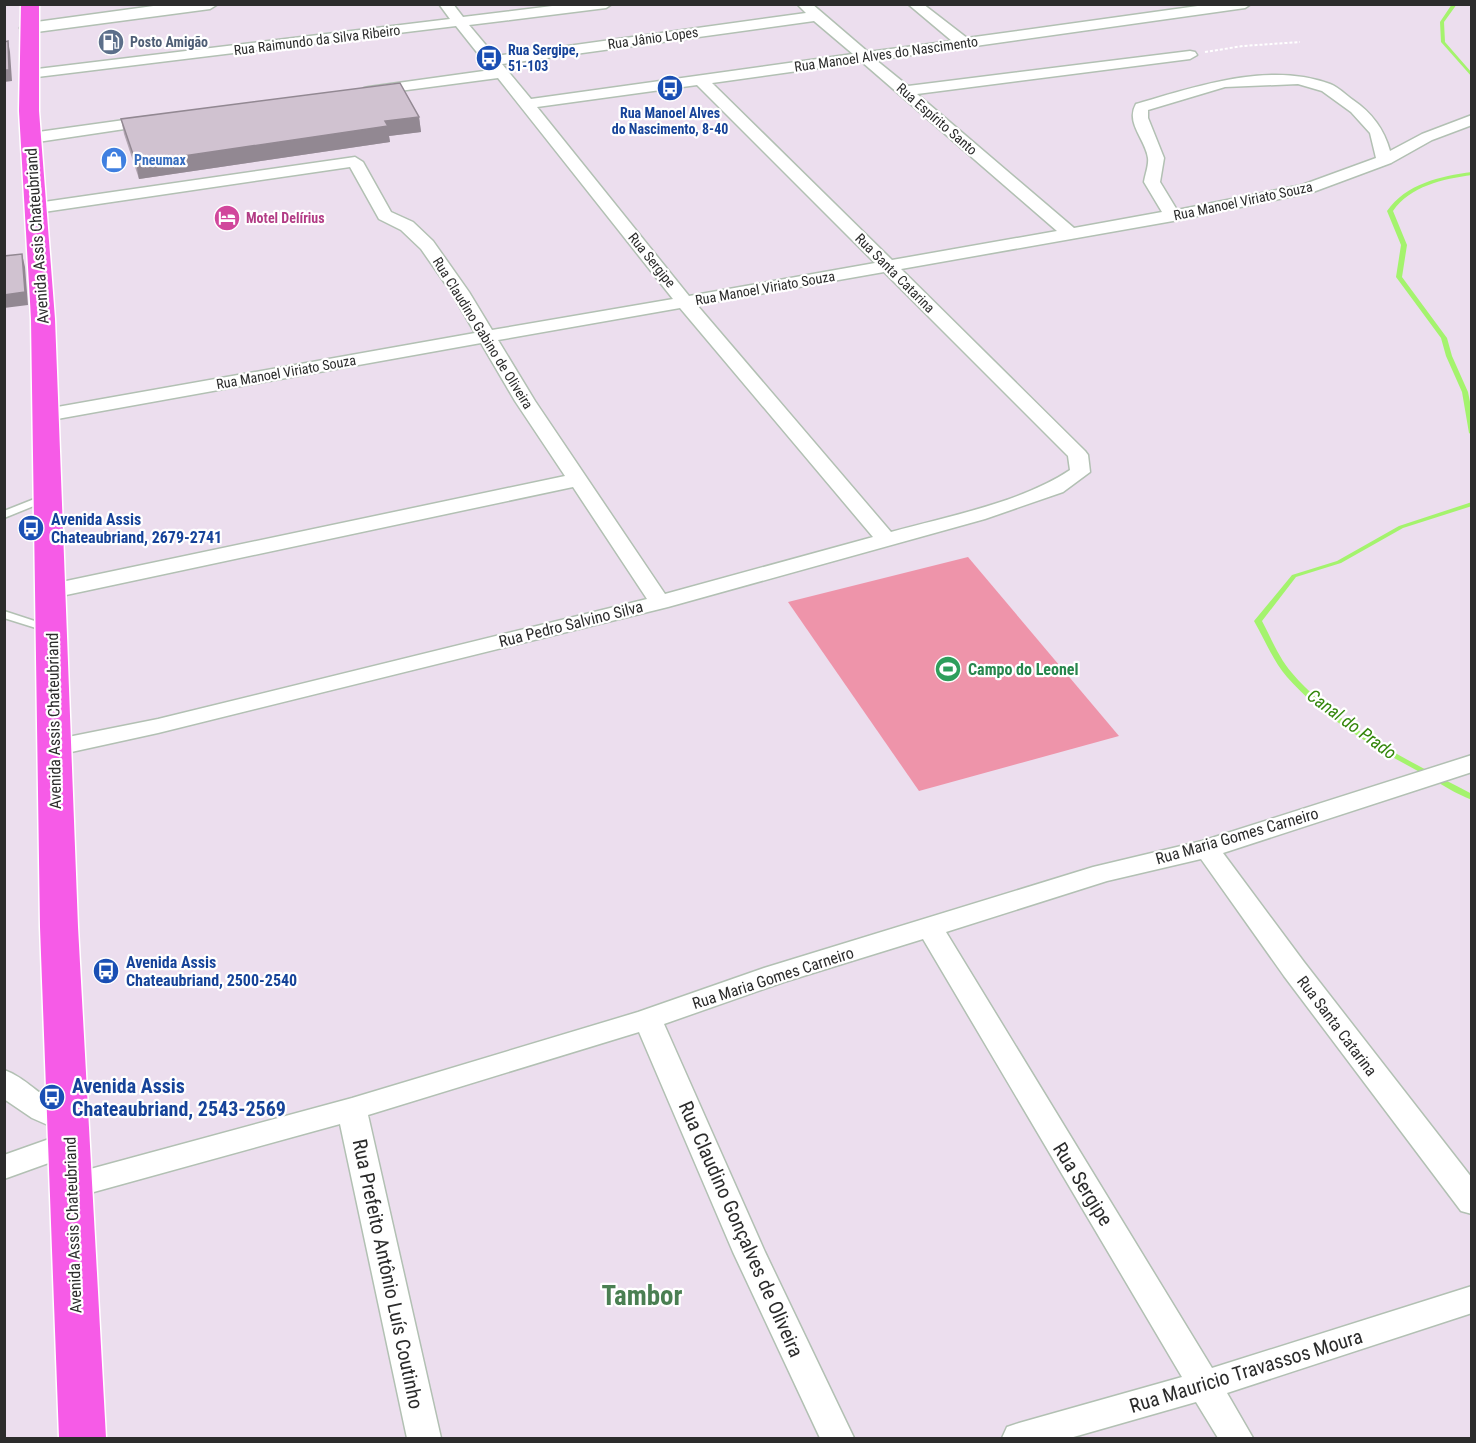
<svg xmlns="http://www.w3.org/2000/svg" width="1476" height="1443" font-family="'Roboto Condensed',sans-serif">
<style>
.pitch{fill:#ee94aa}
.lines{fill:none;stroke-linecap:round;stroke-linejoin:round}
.stream{fill:#a4f36d;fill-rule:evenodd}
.service-casing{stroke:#b2c0b3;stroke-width:3}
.minor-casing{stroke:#b2c0b3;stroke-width:3}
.tertiary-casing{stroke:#b2c0b3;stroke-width:3}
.primary-casing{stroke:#fff;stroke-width:3}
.path{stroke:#fff;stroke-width:2;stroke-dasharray:3 2;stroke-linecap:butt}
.service{fill:#fff;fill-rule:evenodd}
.minor{fill:#fff;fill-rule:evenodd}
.tertiary{fill:#fff;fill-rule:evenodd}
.primary{fill:#f65be7;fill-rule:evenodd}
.wall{fill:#b3a7b3}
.shaded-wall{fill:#928892}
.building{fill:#d0c2d0;stroke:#928892;stroke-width:1.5}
.labels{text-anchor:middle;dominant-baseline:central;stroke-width:4.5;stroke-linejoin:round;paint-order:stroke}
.far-street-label{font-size:14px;fill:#2c2c2c;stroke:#fff}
.far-service-label{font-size:14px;font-weight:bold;fill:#4e5e75;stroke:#fff;text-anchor:start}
.far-transit-label{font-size:14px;font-weight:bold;fill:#164399;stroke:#fff;text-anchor:start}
.far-shop-label{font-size:14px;font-weight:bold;fill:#366cbe;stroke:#fff;text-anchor:start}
.far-hotel-label{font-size:14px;font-weight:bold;fill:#b23c85;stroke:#fff;text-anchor:start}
.street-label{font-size:16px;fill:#2c2c2c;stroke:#fff}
.transit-label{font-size:16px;font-weight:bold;fill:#164399;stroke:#fff;text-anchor:start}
.leisure-label{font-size:16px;font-weight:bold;fill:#27864d;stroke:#fff;text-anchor:start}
.water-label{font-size:18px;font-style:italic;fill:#33860b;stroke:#fff}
.near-transit-label{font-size:20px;font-weight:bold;fill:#164399;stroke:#fff;text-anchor:start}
.near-street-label{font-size:20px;fill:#2c2c2c;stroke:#fff}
.near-district-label{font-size:27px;font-weight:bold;fill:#4a7f52;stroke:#fff}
</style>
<rect width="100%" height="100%" fill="#ecdeee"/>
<path class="pitch" d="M968 557 1119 736 919 791 788 602Z"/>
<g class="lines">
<path class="stream" d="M1452 4H1457L1444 22 1445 42 1472 73V77L1441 42 1440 22Z
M1472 172V175C1443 179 1410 186 1393 211L1407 245 1402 277 1447 338 1452 356 1468 392 1472 412V435L1469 433 1462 392 1446 356 1441 338 1396 277 1401 245 1387 211C1406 184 1440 176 1472 172Z
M1472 502V506L1403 528 1341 563 1296 577 1262 621C1271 638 1279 658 1292 673 1337 726 1411 762 1472 794V800C1456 794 1441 784 1427 776 1377 749 1325 720 1287 677 1273 661 1265 640 1254 621L1292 575 1337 561 1399 526Z"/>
<defs>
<path id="service" d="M47 494 52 497 51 499 4 518V511Z
M4 611 56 628 58 630 52 633 4 618Z"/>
<path id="minor" d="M439 4H453L463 17 568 4H612L606 8 469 25 495 56 806 13 797 4H812L868 52 952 41 908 4H923L967 38 1212 4H1251L1245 8 876 60 908 86 1190 51 1195 52 1197 55 1190 59 917 94 1074 228 1162 212 1144 182C1145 175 1149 165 1148 158 1146 140 1125 123 1136 104 1195 87 1269 61 1330 84 1338 87 1346 95 1353 100 1372 113 1384 129 1390 151L1422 134 1472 115V125L1432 140 1391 163 1313 192 1173 221 901 269 1085 451 1088 455 1090 472 1063 492 985 519 668 607 158 733 53 756 44 753 41 748 44 743 53 740 158 719 647 599 573 487 52 598 44 596 41 591 44 586 52 584 565 476 515 401 481 343 46 421 39 419 36 415 39 411 46 409 475 333 451 292 421 249 401 230 379 219 350 167 37 213 31 212 29 208 37 203 355 157 363 162 391 212 413 222 433 241 469 292 492 330 673 299 498 78 369 95 364 94 362 91 364 88 369 87 491 70 456 26 29 78 22 74 29 70 450 19ZM814 21 853 54 531 99 502 64ZM862 62 1057 231 892 260 712 83ZM1298 84 1322 91 1351 112 1370 133 1376 158 1302 185 1177 210 1160 182 1164 158 1148 118V110L1225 87ZM697 85 875 263 689 296 537 107ZM884 272 1068 456 1070 470C1020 503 949 516 891 532L697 305ZM680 308 873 537 665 594 535 401 498 340Z
M153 116 161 121 158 124 31 143 23 138 31 133Z
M1472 755V772L1223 853 1304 962 1472 1178V1214L1461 1211 1284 976 1201 859 1107 881 946 932 1212 1368 1472 1286V1313L1227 1393 1253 1438H1218L1196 1402 1070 1438H1002L1007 1427 1019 1423 1182 1377 923 939 784 982 664 1024 765 1252 854 1438H820L733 1252 639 1032 368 1115 441 1438H407L340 1124 72 1198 61 1195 57 1186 61 1177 72 1174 352 1098 638 1012 764 968 1093 867 1202 841Z
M4 1070C25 1077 41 1097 60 1106 70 1111 77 1112 83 1122L79 1130 73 1132 82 1135 86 1143 82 1151 4 1179V1155L66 1133 32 1118 4 1099Z"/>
<path id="tertiary" d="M168 4H218L210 9 29 33 23 32 20 28 23 24 29 23Z"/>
<path id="primary" d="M21 4H39V111L55 319 78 927 106 1438H59L40 927 31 319 19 111Z"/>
</defs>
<use href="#service" class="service-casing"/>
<use href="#minor" class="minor-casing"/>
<use href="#tertiary" class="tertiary-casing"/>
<use href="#primary" class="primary-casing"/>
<path class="path" d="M1205 52 1243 46 1300 42"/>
<use href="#service" class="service"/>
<use href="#minor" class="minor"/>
<use href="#tertiary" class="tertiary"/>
<use href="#primary" class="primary"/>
</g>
<path class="wall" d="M419 117 421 132 389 136 390 142 139 179 124 134 121 119Z"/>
<path class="shaded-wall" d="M8 41 10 52 12 81 4 82V70Z
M419 117 421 132 389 136 390 142 139 179 136 163 385 121Z
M22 254 25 267 28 305 4 308V295Z"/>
<path class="building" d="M8 41 9 70H4V42Z
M400 83 419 117 385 121 388 126 136 163 121 119Z
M22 254 25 292 4 295V256Z"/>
<defs>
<symbol id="fuel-disc" viewBox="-11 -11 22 22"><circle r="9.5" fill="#5c6f8a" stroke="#fff"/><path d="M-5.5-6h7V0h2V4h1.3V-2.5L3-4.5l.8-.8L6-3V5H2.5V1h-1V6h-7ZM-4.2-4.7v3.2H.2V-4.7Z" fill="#fff"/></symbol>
<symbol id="bus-disc" viewBox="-11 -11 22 22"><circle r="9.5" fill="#1a4fb4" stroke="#fff"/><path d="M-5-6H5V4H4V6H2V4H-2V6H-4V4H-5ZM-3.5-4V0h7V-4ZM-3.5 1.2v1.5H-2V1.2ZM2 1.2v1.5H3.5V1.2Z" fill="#fff"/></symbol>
<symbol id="shop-disc" viewBox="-11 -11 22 22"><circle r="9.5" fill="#3f7fe0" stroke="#fff"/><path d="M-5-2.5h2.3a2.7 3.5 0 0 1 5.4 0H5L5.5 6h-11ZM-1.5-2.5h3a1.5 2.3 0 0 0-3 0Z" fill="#fff"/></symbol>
<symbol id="hotel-disc" viewBox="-11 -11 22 22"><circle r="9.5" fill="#d1479c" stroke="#fff"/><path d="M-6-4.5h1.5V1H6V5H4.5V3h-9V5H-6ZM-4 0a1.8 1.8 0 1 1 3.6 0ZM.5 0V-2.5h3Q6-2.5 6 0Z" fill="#fff"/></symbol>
<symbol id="stadium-disc" viewBox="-11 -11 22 22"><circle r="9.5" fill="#2e9e5b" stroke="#fff"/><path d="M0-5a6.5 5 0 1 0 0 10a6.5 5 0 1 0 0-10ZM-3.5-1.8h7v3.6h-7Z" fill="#fff"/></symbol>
</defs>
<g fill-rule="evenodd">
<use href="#fuel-disc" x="96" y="27" width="30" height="30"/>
<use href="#bus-disc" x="474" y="43" width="30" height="30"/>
<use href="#bus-disc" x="655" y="73" width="30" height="30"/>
<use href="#shop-disc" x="99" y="145" width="30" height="30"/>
<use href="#hotel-disc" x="212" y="203" width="30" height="30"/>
<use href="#bus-disc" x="16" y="513" width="30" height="30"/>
<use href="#stadium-disc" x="933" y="654" width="30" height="30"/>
<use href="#bus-disc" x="91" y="956" width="30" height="30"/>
<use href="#bus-disc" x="37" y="1082" width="30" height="30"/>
</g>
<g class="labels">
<g class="far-street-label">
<text transform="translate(653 38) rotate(-8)">Rua Jânio Lopes</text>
<text transform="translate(317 40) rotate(-7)">Rua Raimundo da Silva Ribeiro</text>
<text transform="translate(886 54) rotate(-8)">Rua Manoel Alves do Nascimento</text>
<text transform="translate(937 119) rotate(41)">Rua Espírito Santo</text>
<text transform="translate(1243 201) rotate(-12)">Rua Manoel Viriato Souza</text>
<text transform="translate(652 260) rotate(51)">Rua Sergipe</text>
<text transform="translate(895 273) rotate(45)">Rua Santa Catarina</text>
<text transform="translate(765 288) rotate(-10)">Rua Manoel Viriato Souza</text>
<text transform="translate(483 333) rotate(58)">Rua Claudino Gabino de Oliveira</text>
<text transform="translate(286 372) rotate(-10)">Rua Manoel Viriato Souza</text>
</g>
<g class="far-service-label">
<text x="130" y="42">Posto Amigão</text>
</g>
<g class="far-transit-label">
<text x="508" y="50">Rua Sergipe,<tspan x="508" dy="16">51-103</tspan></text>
<text x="670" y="113" text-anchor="middle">Rua Manoel Alves<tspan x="670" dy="16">do Nascimento, 8-40</tspan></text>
</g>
<g class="far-shop-label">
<text x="134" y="160">Pneumax</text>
</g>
<g class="far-hotel-label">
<text x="246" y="218">Motel Delírius</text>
</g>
<g class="street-label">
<text transform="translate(37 236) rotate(-94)">Avenida Assis Chateubriand</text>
<text transform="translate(571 624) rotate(-14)">Rua Pedro Salvino Silva</text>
<text transform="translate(54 721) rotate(-91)">Avenida Assis Chateubriand</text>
<text transform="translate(1237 836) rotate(-16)">Rua Maria Gomes Carneiro</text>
<text transform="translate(773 978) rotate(-18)">Rua Maria Gomes Carneiro</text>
<text transform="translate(1337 1026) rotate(53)">Rua Santa Catarina</text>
<text transform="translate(73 1225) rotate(-92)">Avenida Assis Chateubriand</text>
</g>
<g class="transit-label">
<text x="51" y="519">Avenida Assis<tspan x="51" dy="18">Chateaubriand, 2679-2741</tspan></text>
<text x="126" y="962">Avenida Assis<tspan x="126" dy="18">Chateaubriand, 2500-2540</tspan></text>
</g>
<g class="leisure-label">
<text x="968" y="669">Campo do Leonel</text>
</g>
<g class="water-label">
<text transform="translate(1352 724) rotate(36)">Canal do Prado</text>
</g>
<g class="near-transit-label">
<text x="72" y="1086">Avenida Assis<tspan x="72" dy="23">Chateaubriand, 2543-2569</tspan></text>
</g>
<g class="near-street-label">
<text transform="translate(1083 1184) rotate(58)">Rua Sergipe</text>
<text transform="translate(741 1229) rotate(66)">Rua Claudino Gonçalves de Oliveira</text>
<text transform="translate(388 1274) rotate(78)">Rua Prefeito Antônio Luís Coutinho</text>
<text transform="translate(1246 1371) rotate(-17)">Rua Mauricio Travassos Moura</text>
</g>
<g class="near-district-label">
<text x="642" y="1296">Tambor</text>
</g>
</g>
<rect width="1476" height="1443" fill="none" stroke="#2c2c2c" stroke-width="12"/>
</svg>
